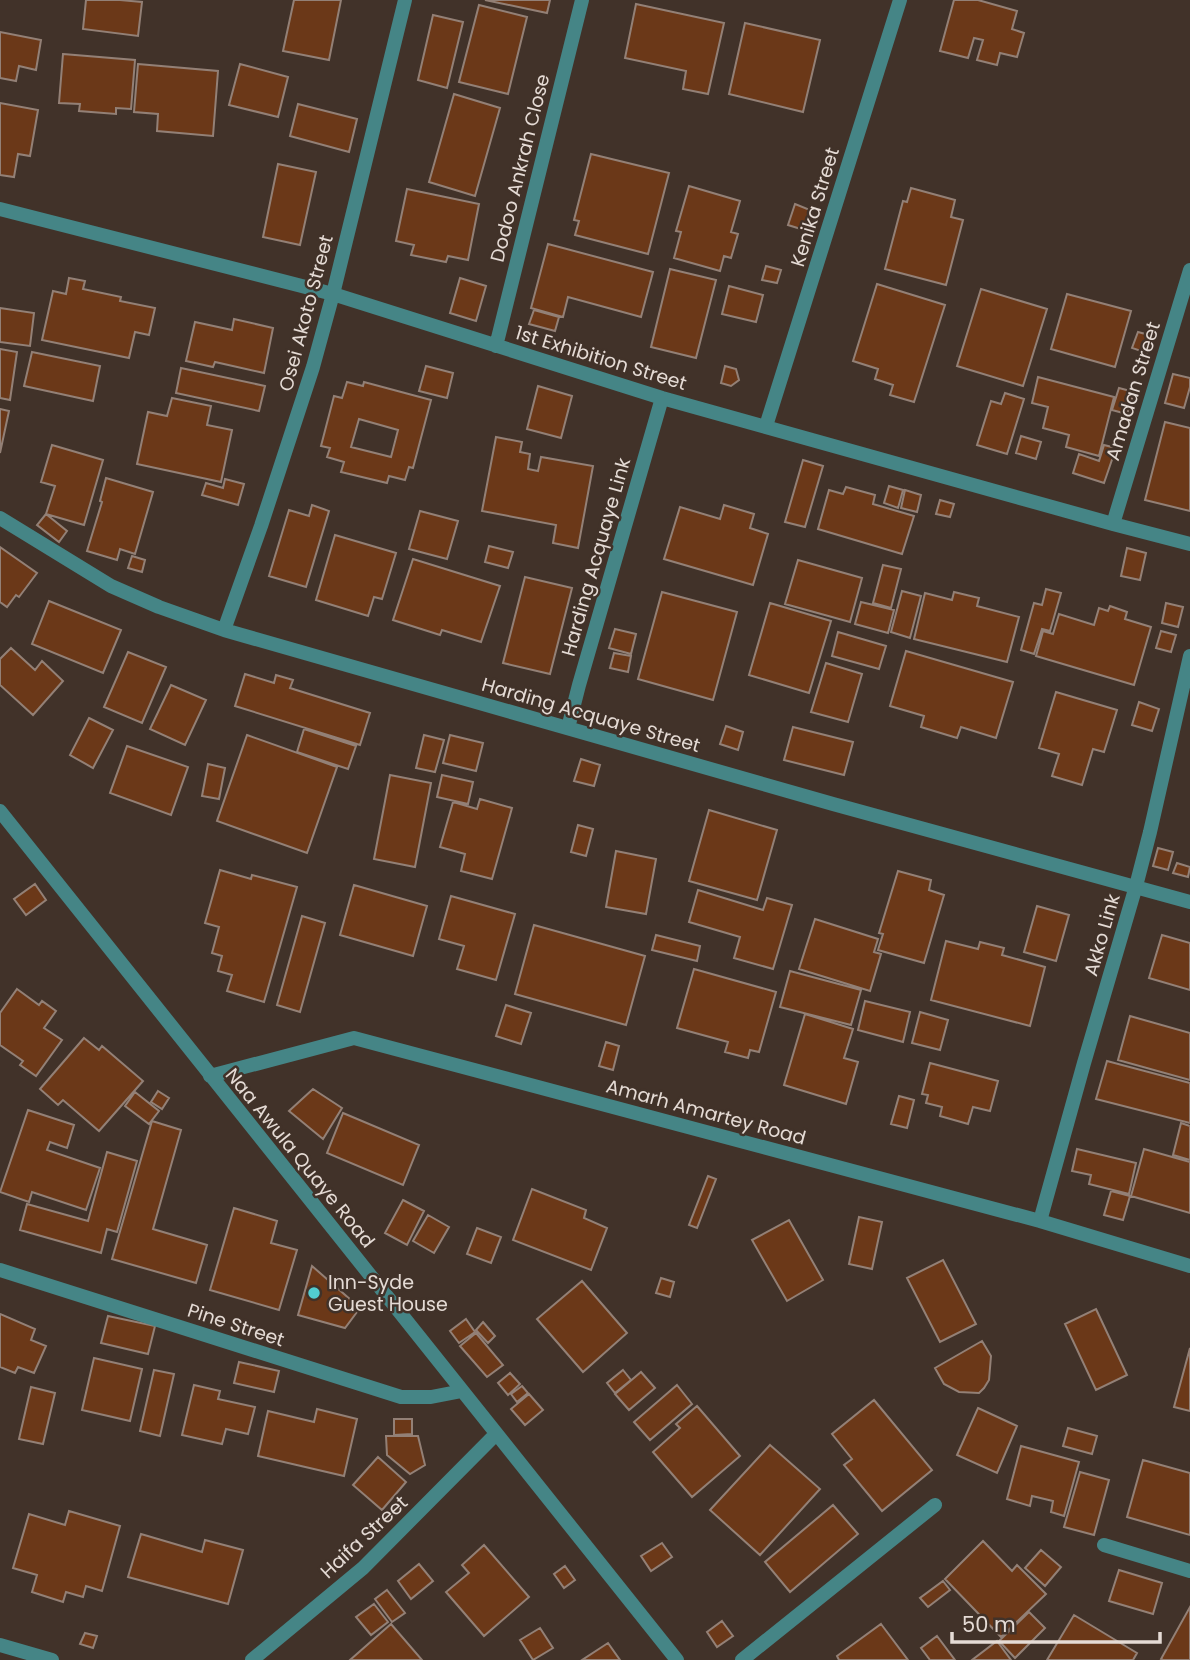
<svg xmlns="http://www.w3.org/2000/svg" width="1190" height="1660" font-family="Poppins,sans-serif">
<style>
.building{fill:#6b3818;stroke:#938076;stroke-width:2;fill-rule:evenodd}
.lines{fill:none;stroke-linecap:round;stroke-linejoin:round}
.minor{stroke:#458586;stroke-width:14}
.poi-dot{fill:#52cdd0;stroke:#413229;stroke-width:2.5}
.labels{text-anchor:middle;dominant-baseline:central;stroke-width:5;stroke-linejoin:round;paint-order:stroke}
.street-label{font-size:19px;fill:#e5dbd5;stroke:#413229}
.poi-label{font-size:19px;fill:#e5dbd5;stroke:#413229;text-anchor:start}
</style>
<rect width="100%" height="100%" fill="#413229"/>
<path class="building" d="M86 0H120L142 2 138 36 83 29Z
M294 0H341L329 60 283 51Z
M485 0H550L547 13Z
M954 0H978L1017 11 1012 29 1024 33 1017 57 1000 53 997 65 977 60 983 40 974 38 968 58 940 51Z
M636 4 724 23 708 94 683 89 686 71 625 58Z
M479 5 527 17 508 94 459 82Z
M433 15 463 22 447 88 418 80Z
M745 23 820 40 803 112 729 94Z
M0 32 41 40 36 70 19 66 16 81 0 78Z
M63 54 135 60 131 109 116 108V114L79 111 80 104 59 103Z
M138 64 218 71 213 136 157 131 158 114 134 112Z
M240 64 288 77 278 117 229 105Z
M454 94 500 108 475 196 429 182Z
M0 103 38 110 30 156 18 154 14 177 0 175Z
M298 104 357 119 349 152 290 136Z
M591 154 669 173 648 254 575 235 579 221 574 220Z
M278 164 316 172 300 245 263 237Z
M689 186 740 201 731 232 738 234 731 258 724 256 720 271 674 258 681 232 676 231Z
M911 188 955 200 951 217 963 220 946 285 885 269 903 201 907 202Z
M407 189 479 204 468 260 448 256 446 262 411 255 414 245 396 241Z
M795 204 810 210 804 230 788 225Z
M548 244 653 272 641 317 568 297 563 317 531 308Z
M766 266 781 270 777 283 762 280Z
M670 269 716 280 696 358 651 347Z
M69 278 85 281 83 289 121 297 120 301 155 308 149 335 135 332 129 358 42 340 53 291 66 294Z
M460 278 486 286 476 321 450 313Z
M877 284 945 305 914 402 890 395 893 385 875 379 878 369 853 361Z
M729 286 763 295 756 322 722 314Z
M981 289 1047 309 1023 386 957 366Z
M1067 294 1131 311 1115 367 1051 349Z
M0 308 34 313 30 346 0 342Z
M534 310 559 317 555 331 529 324Z
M234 319 273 328 264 373 215 362 213 367 186 361 195 322 232 330Z
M1138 332 1153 336 1147 353 1132 348Z
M0 349 17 352 10 400 0 398Z
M32 352 100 366 93 401 24 386Z
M426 366 453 373 447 398 419 391Z
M725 366 736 369 739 380 731 386 721 383Z
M181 368 265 386 259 411 176 393Z
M1173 374 1190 378V387L1184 408 1165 403Z
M1038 377 1114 397 1099 456 1066 447 1069 435 1043 428 1048 407 1032 403Z
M347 382 363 386 364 382 431 400 413 468 409 467 405 480 389 476 387 483 341 472 344 462 327 457 330 448 321 446 334 396 342 398ZM359 419 398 430 391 457 351 447Z
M538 386 572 396 561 438 527 429Z
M1119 388 1134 392 1127 414 1112 410Z
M1005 393 1024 399 1007 454 977 445 991 401 1001 404Z
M172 398 211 406 207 425 232 430 221 482 137 464 148 412 167 416Z
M0 409 9 411 0 453Z
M1165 422 1190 428V511L1145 500Z
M1021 436 1041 442 1036 459 1016 453Z
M496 437 522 442 520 452 530 454 528 469 538 471 541 457 593 466 578 548 553 543 556 525 482 511Z
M52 445 103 460 84 525 46 514 55 486 41 482Z
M1104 445 1116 448 1104 483 1073 473 1079 454 1099 461Z
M803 460 823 466 805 527 785 522Z
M106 478 153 492 135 554 120 549 117 560 87 551 102 502 100 501Z
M225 479 244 484 238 505 202 495 206 483 223 488Z
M889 486 903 490 898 508 884 503Z
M846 487 875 495 873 504 914 516 902 554 818 529 829 490 843 494Z
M905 490 921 495 917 512 901 508Z
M940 500 954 504 950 517 936 514Z
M312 505 329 511 306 587 269 576 289 510 309 516Z
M724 505 754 514 750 528 768 534 753 585 664 559 680 507 720 519Z
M420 511 458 521 447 559 409 549Z
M46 514 67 531 59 542 37 525Z
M335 535 396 553 382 599 374 597 368 616 316 600Z
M489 546 513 552 508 568 485 562Z
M0 547 37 573 19 597 16 595 7 607 0 602Z
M1127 548 1146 553 1140 580 1121 576Z
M132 556 145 560 142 572 128 568Z
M413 559 500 586 481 642 442 630 440 635 393 620Z
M798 560 862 578 850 622 785 604Z
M883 565 901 569 891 608 873 603Z
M525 577 572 588 550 674 503 663Z
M1046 589 1061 593 1050 631 1042 629 1034 654 1021 650 1034 603 1042 605Z
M902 591 921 596 910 638 891 632Z
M662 592 737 612 713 700 638 679Z
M954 592 979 598 977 606 1019 617 1007 662 914 639 925 593 952 600Z
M49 601 121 630 103 673 32 644Z
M861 602 894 610 888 633 855 624Z
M770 603 831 621 809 693 749 675Z
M1166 603 1183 607 1178 627 1162 623Z
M1110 606 1127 612 1125 619 1151 627 1134 685 1036 656 1043 631 1053 634 1059 614 1094 625 1099 608 1108 611Z
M615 629 636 634 631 654 609 648Z
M1161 631 1176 635 1171 652 1156 648Z
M838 632 886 646 879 669 832 656Z
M11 648 35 670 42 661 63 681 33 715 0 685V659Z
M906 651 1013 682 996 738 961 727 957 738 921 727 924 716 890 706Z
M128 652 166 667 142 723 104 707Z
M614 653 631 656 628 672 610 668Z
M826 663 862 674 848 722 811 712Z
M245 674 274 683 276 675 293 680 290 688 370 713 360 745 235 706Z
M171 685 206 700 185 745 150 729Z
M1056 692 1117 710 1104 752 1093 749 1082 785 1052 776 1059 754 1039 748Z
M1139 702 1159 709 1152 731 1132 725Z
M89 718 113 730 93 768 70 755Z
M726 726 743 732 738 750 720 744Z
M793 727 853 742 844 775 784 760Z
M304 729 356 746 348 769 297 752Z
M247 735 337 767 307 853 217 821Z
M424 735 444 740 435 772 416 768Z
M450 735 483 743 476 771 443 763Z
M127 746 188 767 171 815 110 793Z
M581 759 600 765 594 786 574 781Z
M208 764 225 768 219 799 202 796Z
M390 775 431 783 415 867 374 859Z
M442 775 473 782 468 804 437 797Z
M480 799 512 808 492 879 461 871 465 854 440 847 453 802 477 809Z
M709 810 777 830 757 900 689 881Z
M578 825 593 829 586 856 571 852Z
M1158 848 1173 852 1168 870 1153 866Z
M616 851 656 859 646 914 606 907Z
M1177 863 1190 867 1188 877 1173 873Z
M220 870 251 879 252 875 297 887 264 1002 227 991 232 975 218 971 222 956 212 953 219 927 205 923Z
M898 871 931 880 929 890 944 895 924 963 878 950 883 934 879 933Z
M35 884 46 900 26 915 14 899Z
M354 885 427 906 413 956 340 935Z
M698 890 763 910 767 898 792 905 773 969 734 958 740 937 689 922Z
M451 896 515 914 496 980 457 969 464 946 439 939Z
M1037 906 1069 915 1056 961 1024 952Z
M302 916 325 923 300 1012 277 1005Z
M815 919 878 939 874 952 881 954 870 991 799 969Z
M534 925 645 956 626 1025 515 994Z
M656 935 700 946 697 961 652 950Z
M1162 935 1190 943V990L1149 978Z
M946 941 978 949 980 942 1004 948 1002 955 1045 967 1030 1026 931 1000Z
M694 969 776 992 759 1052 750 1050 748 1058 725 1052 728 1042 677 1028Z
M790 971 861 990 851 1025 780 1007Z
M17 989 39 1005 42 1001 56 1011 44 1028 62 1040 36 1076 20 1065 23 1061 0 1045V1013Z
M865 1001 910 1012 903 1042 858 1030Z
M506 1005 531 1013 521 1044 496 1036Z
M920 1012 948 1020 940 1050 912 1043Z
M805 1014 853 1029 844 1058 858 1062 846 1104 784 1085Z
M1130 1016 1190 1033V1080L1118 1060Z
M84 1038 99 1050 102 1046 143 1081 99 1131 63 1100 58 1105 40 1089Z
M606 1042 619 1046 613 1070 599 1066Z
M1107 1061 1190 1083V1123L1096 1099Z
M930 1063 998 1081 990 1111 973 1107 968 1124 940 1116 942 1107 926 1103 928 1095 922 1094Z
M313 1089 342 1108 323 1139 289 1111Z
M158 1091 169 1098 162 1109 151 1102Z
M135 1092 159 1111 149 1124 125 1106Z
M899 1096 914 1100 907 1128 891 1124Z
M28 1110 74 1125 67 1148 50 1142 47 1150 100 1168 86 1210 32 1192 29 1202 0 1192Z
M343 1113 419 1145 403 1185 327 1153Z
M152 1121 181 1130 153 1229 207 1245 196 1283 112 1259Z
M1181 1123 1190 1126V1160L1173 1155Z
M1077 1149 1136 1163 1129 1194 1089 1184 1091 1175 1072 1171Z
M1144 1149 1190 1162V1213L1131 1196Z
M107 1152 137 1161 117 1232 107 1229 101 1253 20 1230 27 1204 88 1221Z
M708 1176 716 1179 697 1228 689 1225Z
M532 1189 586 1210 584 1218 607 1228 591 1270 513 1240Z
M1111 1191 1130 1196 1123 1220 1104 1215Z
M403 1200 424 1211 407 1245 385 1233Z
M234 1208 277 1221 271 1243 297 1250 279 1310 210 1290Z
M428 1215 449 1227 434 1253 413 1241Z
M859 1217 882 1222 872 1269 849 1264Z
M789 1220 823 1280 787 1301 752 1240Z
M477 1228 501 1237 491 1263 467 1254Z
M943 1260 976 1324 940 1342 907 1278Z
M312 1266 360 1308 345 1328 298 1315Z
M661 1278 674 1282 670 1297 656 1293Z
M582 1281 627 1333 583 1372 537 1319Z
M1096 1309 1127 1375 1096 1390 1065 1324Z
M0 1314 35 1329 31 1340 46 1346 34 1373 18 1367 15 1373 0 1367Z
M108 1316 155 1326 148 1354 101 1343Z
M466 1319 475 1332 459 1343 450 1331Z
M483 1322 495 1336 488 1343 476 1330Z
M476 1333 503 1365 487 1377 460 1346Z
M982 1341 991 1356 989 1380 984 1388 979 1393 959 1392 944 1384 935 1368Z
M1190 1348V1411L1174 1407Z
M94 1358 142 1369 130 1421 82 1410Z
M239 1362 279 1371 274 1392 234 1383Z
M154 1370 174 1374 160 1436 140 1431Z
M623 1370 631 1380 615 1393 607 1383Z
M641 1372 655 1388 629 1410 615 1394Z
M510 1373 520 1384 508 1395 498 1383Z
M194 1385 220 1391 218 1399 255 1407 248 1434 226 1429 222 1444 182 1435Z
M677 1385 692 1404 650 1440 634 1422Z
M522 1386 528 1393 517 1402 511 1394Z
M31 1387 55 1393 43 1444 19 1439Z
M529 1394 543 1410 525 1425 511 1409Z
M874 1400 932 1470 882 1511 844 1465 852 1459 832 1434Z
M697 1406 740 1456 692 1497 653 1452 680 1428 676 1424Z
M978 1408 1017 1426 997 1473 957 1455Z
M317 1409 357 1419 344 1476 258 1456 268 1411 314 1422Z
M394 1419H412V1434L394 1435Z
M1068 1428 1097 1436 1092 1454 1063 1446Z
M386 1436H418L425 1465 410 1474 387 1455Z
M770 1445 820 1489 760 1555 710 1510Z
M1021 1446 1079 1462 1064 1516 1051 1512 1053 1501 1032 1496 1030 1506 1007 1499Z
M378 1457 406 1482 382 1510 353 1485Z
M1143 1460 1190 1473V1535L1127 1517Z
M1080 1472 1109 1480 1094 1535 1064 1527Z
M833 1505 858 1534 790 1592 765 1562Z
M69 1511 120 1526 102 1591 86 1586 83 1597 66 1592 63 1602 32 1592 37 1575 13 1568 29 1514 65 1525Z
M141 1534 202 1552 205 1540 243 1550 228 1604 128 1577Z
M983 1541 1012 1571 1017 1565 1046 1594 1001 1637 945 1579Z
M662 1543 672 1557 651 1571 641 1556Z
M484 1545 529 1597 484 1636 446 1592 469 1573 462 1565Z
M1041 1550 1061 1567 1045 1586 1025 1568Z
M419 1564 433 1581 411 1599 398 1581Z
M565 1566 575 1580 564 1588 554 1574Z
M1119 1570 1162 1583 1153 1614 1109 1601Z
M943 1581 950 1590 928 1607 920 1598Z
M387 1590 405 1613 392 1622 375 1599Z
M374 1604 388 1622 371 1635 356 1617Z
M1190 1607V1660H1163L1161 1659Z
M1029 1612 1045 1628 1015 1658 999 1641Z
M1074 1615 1137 1653 1133 1660H1047Z
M722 1621 733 1636 717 1647 707 1632Z
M391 1624 422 1660H350Z
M881 1624 908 1660H839L837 1656Z
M540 1628 553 1648 533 1660 520 1640Z
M85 1633 97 1636 93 1648 80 1644Z
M937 1636 955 1660H930L921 1648Z
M997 1641 1011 1660H972Z
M608 1643 620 1660H582Z"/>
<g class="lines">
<path class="minor" d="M0 209 333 294 662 398 1113 524 1190 544
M496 346 582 0
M766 426 900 0
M0 518 111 586 159 607 224 630 833 804 1190 902
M1113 524 1190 270
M224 630 261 526 313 367 333 294 405 0
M568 728 579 685 662 398
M0 811 677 1660
M210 1076 354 1038 1040 1221 1190 1266
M1040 1221 1084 1063 1136 886 1150 832 1190 656
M0 1270 401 1397H431L462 1391
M1104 1545 1190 1571
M0 1645 52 1660
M252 1660 363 1568 496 1434
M742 1660 935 1505"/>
</g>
<circle class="poi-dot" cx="314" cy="1293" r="7"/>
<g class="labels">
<g class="street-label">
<text transform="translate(520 168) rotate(-76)">Dodoo Ankrah Close</text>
<text transform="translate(815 207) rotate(-73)">Kenika Street</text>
<text transform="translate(306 313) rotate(-75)">Osei Akoto Street</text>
<text transform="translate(601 358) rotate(17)">1st Exhibition Street</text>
<text transform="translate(1133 391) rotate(-73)">Amadan Street</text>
<text transform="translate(596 557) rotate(-74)">Harding Acquaye Link</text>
<text transform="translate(591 715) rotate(16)">Harding Acquaye Street</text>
<text transform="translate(1102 935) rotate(-74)">Akko Link</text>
<text transform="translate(706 1112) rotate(15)">Amarh Amartey Road</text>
<text transform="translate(300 1158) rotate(51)">Naa Awula Quaye Road</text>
<text transform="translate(236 1325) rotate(18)">Pine Street</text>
<text transform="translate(364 1537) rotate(-43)">Haifa Street</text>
</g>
<g class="poi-label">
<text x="328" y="1282">Inn-Syde<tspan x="328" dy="22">Guest House</tspan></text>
</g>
</g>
<path d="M952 1632v10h208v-10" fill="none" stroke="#e5dbd5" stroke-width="3.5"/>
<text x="962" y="1632" font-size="21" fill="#e5dbd5" stroke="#413229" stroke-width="5" paint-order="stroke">50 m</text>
</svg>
